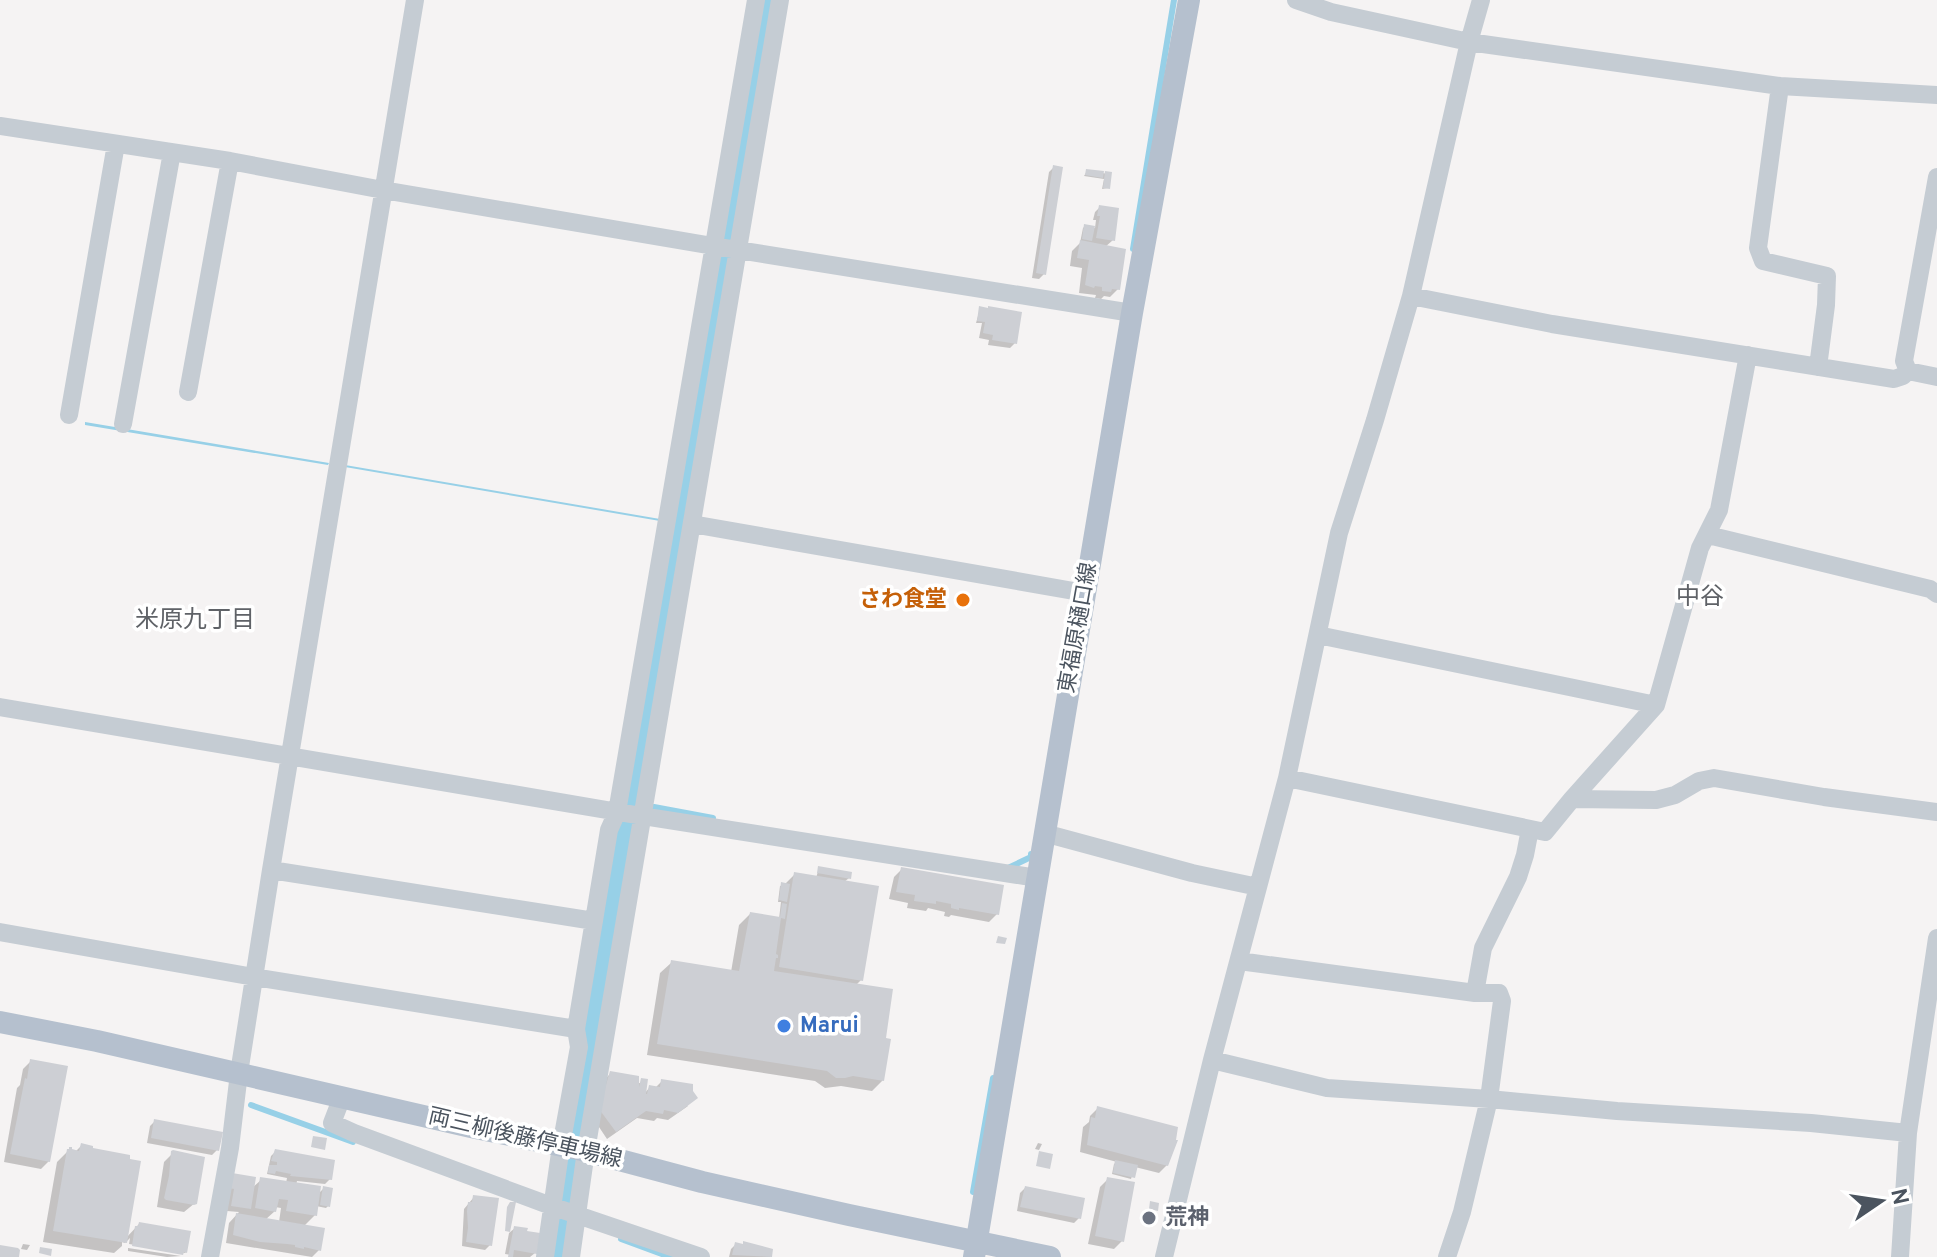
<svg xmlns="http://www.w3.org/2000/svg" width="1937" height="1257" font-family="Overpass,'Noto Sans JP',sans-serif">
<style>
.water{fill:#97d0e7}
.shadow{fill:#0003;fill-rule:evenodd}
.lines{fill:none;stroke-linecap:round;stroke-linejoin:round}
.stream{stroke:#97d0e7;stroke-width:6}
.river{stroke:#97d0e7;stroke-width:34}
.building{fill:#cdcfd4}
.minor{stroke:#c5ccd3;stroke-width:18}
.major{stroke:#b5c0ce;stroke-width:22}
.food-dot{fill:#e8710a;stroke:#fff;stroke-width:3}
.shop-dot{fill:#3f7fe0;stroke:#fff;stroke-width:3}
.worship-dot{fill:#6b7280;stroke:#fff;stroke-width:3}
.labels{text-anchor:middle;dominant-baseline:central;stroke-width:7;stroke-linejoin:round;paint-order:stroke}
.food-label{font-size:22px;font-weight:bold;fill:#c56008;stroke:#fff;text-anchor:end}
.street-label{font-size:22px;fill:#4b545f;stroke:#fff}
.shop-label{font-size:22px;font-weight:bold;fill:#366cbe;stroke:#fff;text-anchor:start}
.worship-label{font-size:22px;font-weight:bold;fill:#5b616d;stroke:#fff;text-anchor:start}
.neighbourhood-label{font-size:24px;fill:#5f6267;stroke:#fff}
</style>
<rect width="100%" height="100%" fill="#f5f3f3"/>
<path class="water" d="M85 422 329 463 328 465 85 425Z
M345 465 660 519V521L345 467Z"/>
<path class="shadow" d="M1054 167 1044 274 1039 279 1032 278 1049 172Z
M1087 171 1109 174 1108 188 1102 189 1104 179 1084 176Z
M1100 207 1113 240 1104 248 1118 289 1110 297 1104 296 1101 299 1095 298 1096 295 1079 293 1082 268 1070 266 1072 251 1080 243 1083 228 1085 226 1095 228 1096 220H1093L1095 212Z
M980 309 1015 343 1010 348 988 345 989 340 979 338 982 323H976Z
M819 868 849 878 844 882 861 980 855 986 884 1039 883 1080 872 1091 841 1086 825 1088 815 1081 647 1055 660 973 671 963 731 972 739 925 750 914 779 919 781 902H778L780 886 784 885 795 874 816 878Z
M902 869 997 914 989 922 951 915 949 917 944 916 945 912 928 908 926 911 907 908 908 903 889 899 894 877Z
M31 1061 49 1161 41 1169 4 1162 17 1088 20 1085 23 1069Z
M611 1073 645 1085 644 1094 650 1087 655 1088 662 1081 688 1106 668 1120 657 1118 654 1121 637 1118 607 1139 593 1118 603 1081Z
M1098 1108 1167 1165 1159 1173 1135 1167 1131 1179 1112 1174 1114 1164 1117 1162 1080 1152 1083 1127 1089 1122 1090 1116Z
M155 1121 217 1150 212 1155 147 1143 150 1126Z
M1038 1143 1042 1144 1039 1150 1035 1149Z
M82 1145 126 1238 139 1224 186 1252 185 1253 129 1244 130 1238 125 1243 122 1242V1246L114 1253 43 1242 57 1162 68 1151 75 1152Z
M276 1151 330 1179 325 1184 297 1181 296 1185 318 1194 324 1188 328 1206 326 1208 316 1206 315 1215 304 1226 319 1250 312 1257 226 1243 229 1223 239 1212 227 1211 228 1180 252 1188 261 1180 286 1183 287 1178 267 1174 271 1156ZM275 1207 281 1208 279 1222 265 1220 275 1211Z
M172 1154 195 1203 184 1212 157 1207 164 1162Z
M1108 1179 1122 1241 1114 1249 1088 1244 1100 1187Z
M1025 1188 1079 1218 1074 1223 1017 1211 1020 1193Z
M474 1197 490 1245 485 1250 462 1246 464 1209Z
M515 1228 525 1233 535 1253 530 1257H509L511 1255 505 1254 509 1233Z
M23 1244 30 1245 27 1250 21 1249Z
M736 1244 771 1250 770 1257H729L731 1249Z
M128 1248 181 1256 167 1257 128 1251Z"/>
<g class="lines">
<path class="stream" d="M1133 249 1174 0
M654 807 713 818
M1008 868 1031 857V854
M251 1105 353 1142
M973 1192 993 1078
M621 1239 670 1257"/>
<path class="river" d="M558 1257 631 805 765 0"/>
</g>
<path class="building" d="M1053 165 1063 167 1046 275 1036 273Z
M1086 169 1104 171 1103 178 1085 175Z
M1105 171 1112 172 1110 189 1103 188Z
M1099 205 1119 208 1115 241 1096 238 1100 216H1097Z
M1084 224 1095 226 1092 241 1082 239Z
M1080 240 1126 249 1120 290 1112 289 1111 292 1102 291V287L1095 286 1094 288 1085 285 1089 260 1077 258Z
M979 306 988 308V306L1022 312 1017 344 992 340 993 335 983 333 985 322 977 321Z
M818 866 852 872 851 879 817 873Z
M901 867 1004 885 999 915 959 908V910L951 908V904L936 901V904L914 901 915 895 896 892Z
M794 872 879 886 863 981 779 967Z
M781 882 790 884 787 902 779 900Z
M782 903 787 904 785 919 781 918 776 954 778 955V958H776L774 971 893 989 886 1038 891 1039 884 1081 853 1076 845 1078H836L827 1071 657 1044 671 960 739 971 750 912 780 917Z
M998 936 1007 938 1005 944 996 943Z
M30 1059 68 1066 50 1162 10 1154 25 1078 27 1079Z
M610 1071 639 1076V1087L641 1078 648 1079 646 1094H647L649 1085 660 1087 661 1079 693 1084V1091L698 1098 678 1113 664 1110 663 1114 646 1111 616 1132 599 1109Z
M1097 1106 1178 1127 1176 1140H1178L1168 1166 1087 1145 1091 1117 1095 1118Z
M154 1119 223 1132 219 1151 151 1138Z
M313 1136 327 1138 325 1150 311 1147Z
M81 1143 93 1146V1148L130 1155V1159L141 1161 127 1243 53 1231 67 1149H69V1147H72V1149L79 1151Z
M275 1149 335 1160 332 1180 290 1176 291 1174 276 1171 275 1174 268 1173 269 1165H277V1162L271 1161Z
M173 1150 205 1157 197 1204 194 1205 166 1200 164 1198 169 1176 171 1151Z
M1039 1151 1053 1154 1050 1169 1036 1166Z
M1115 1160 1138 1165 1135 1178 1113 1173Z
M232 1173 256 1177 251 1209 231 1206 234 1189 229 1188Z
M260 1177 321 1186 317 1216 286 1211 288 1200 279 1199 276 1212 255 1208Z
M1107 1177 1135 1182 1124 1242 1095 1236Z
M323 1186 333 1188 330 1207 320 1205Z
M1025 1186 1085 1198 1081 1219 1020 1207Z
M473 1195 499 1198 492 1246 466 1242 468 1228 467 1211 468 1202H472Z
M1150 1201 1159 1203 1158 1211 1149 1209Z
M510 1202H516L510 1232 505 1231 507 1207Z
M236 1213 325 1228 321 1251 304 1247V1249L295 1247V1245L287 1244 260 1242 233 1235Z
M139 1222 191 1231 187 1253 184 1252 183 1255 132 1246 135 1226H138Z
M514 1226 528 1228 527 1231 540 1233 537 1254 514 1250 513 1257H508Z
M743 1241 773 1249 772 1257 732 1255 735 1242 743 1244Z
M0 1245 18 1248 20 1250 19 1257H0Z
M40 1247 52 1249 51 1256 39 1253Z"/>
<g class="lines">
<path class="minor" d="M1296 0 1331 12 1469 42 1780 86 1937 95
M1780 86 1758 248 1763 261 1827 276 1826 305 1818 367
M0 126 230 161 383 190 713 246 1132 313
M1937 177 1904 361 1908 371 1937 377
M1411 296 1552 324 1894 379 1903 376 1908 371
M188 392 230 161
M69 415 116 144
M123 424 172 152
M692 524 1085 593
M1708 535 1930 589 1937 594
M1318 635 1656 705
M0 707 642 816 1037 878
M1287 778 1545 832 1572 799 1656 705 1700 548 1719 510 1748 355
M1572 799 1656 800 1675 795 1699 781 1714 778 1824 797 1937 812
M1044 833 1192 873 1258 887
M271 870 594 921
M0 932 254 977 576 1029
M1239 961 1475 993H1499L1502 1001 1489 1099 1462 1212 1447 1257
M1475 993 1483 948 1518 877 1525 855 1530 829
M1212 1060 1327 1088 1489 1099 1617 1111 1811 1123 1908 1133
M342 1097 332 1123 354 1133 554 1207 701 1257
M210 1257 230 1148 239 1073 271 870 415 0
M545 1257 561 1146 579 1047 576 1029 609 830 617 812 756 0
M571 1257 586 1151 780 0
M1164 1257 1212 1060 1287 778 1339 533 1375 420 1411 296 1469 42 1481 0
M1900 1257 1908 1133 1937 938"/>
<path class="major" d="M0 1022 97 1041 471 1127 582 1150 702 1182 849 1215 1050 1257
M974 1257 1132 313 1189 0"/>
</g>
<circle class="food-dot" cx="963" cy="600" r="8"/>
<circle class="shop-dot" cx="784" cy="1026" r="8"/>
<circle class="worship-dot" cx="1149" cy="1218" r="8"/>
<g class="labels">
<g class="food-label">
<text x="947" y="600">さわ食堂</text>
</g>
<g class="street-label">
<text transform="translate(1079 628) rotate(-80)">東福原樋口線</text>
<text transform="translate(525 1139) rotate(13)">両三柳後藤停車場線</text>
</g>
<g class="shop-label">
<text x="800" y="1026">Marui</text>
</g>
<g class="worship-label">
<text x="1165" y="1218">荒神</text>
</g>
<g class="neighbourhood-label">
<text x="1700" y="598">中谷</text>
<text x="195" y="621">米原九丁目</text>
</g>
</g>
<g transform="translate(1881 1201) rotate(77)" stroke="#ffffff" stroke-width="6" paint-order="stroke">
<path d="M0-6L14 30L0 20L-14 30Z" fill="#4b545f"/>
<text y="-12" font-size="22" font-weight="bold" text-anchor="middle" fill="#4b545f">N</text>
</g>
</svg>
